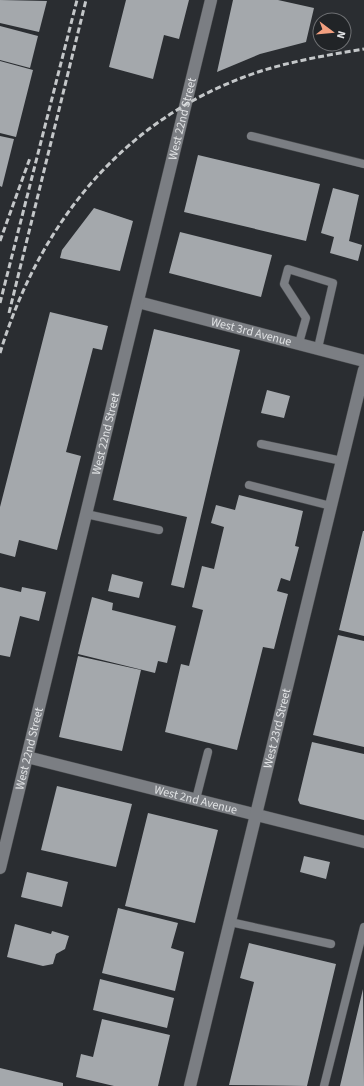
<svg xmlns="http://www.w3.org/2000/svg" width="364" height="1086" font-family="'Source Sans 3',sans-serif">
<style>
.building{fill:#a4a8ac}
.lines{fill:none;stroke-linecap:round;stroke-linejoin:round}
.service-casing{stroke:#494b4e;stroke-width:9}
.minor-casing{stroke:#494b4e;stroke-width:13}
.tertiary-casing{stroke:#494b4e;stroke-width:13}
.service{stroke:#7b7e83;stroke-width:8}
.minor{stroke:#7b7e83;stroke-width:12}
.tertiary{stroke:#7b7e83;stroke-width:12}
.rail{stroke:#c4c7c9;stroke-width:3;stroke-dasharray:6 3;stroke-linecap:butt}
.labels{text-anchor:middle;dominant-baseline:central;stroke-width:4;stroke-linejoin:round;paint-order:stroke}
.street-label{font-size:12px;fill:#e1e3e5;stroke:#212427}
</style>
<rect width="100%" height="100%" fill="#2a2d31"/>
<path class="building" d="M0 0 47 1 39 32 0 23Z
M126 0H189L179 39 164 35 153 79 109 67Z
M233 0H278L314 8 306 42 260 54 217 72Z
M0 26 38 36 30 68 0 60Z
M0 61 33 70 16 137 0 133Z
M0 136 14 139 2 187 0 186Z
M198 155 320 184 306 241 184 212Z
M333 188 359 195 349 241 362 245 358 261 330 253 334 237 321 233Z
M94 208 133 221 120 271 60 258 62 250Z
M180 232 272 255 261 297 169 273Z
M50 312 108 326 102 350 93 348 66 452 81 456 57 550 19 540 15 557 0 553V507Z
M154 329 240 350 184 588 171 585 187 517 113 500Z
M267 390 290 396 284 418 261 413Z
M239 495 303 511 295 546 299 547 290 581 281 578 277 591 288 594 274 649 263 647 237 750 165 732 181 664 189 666 203 610 192 607 202 566 214 569 224 527 211 523 216 505 235 510Z
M363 531H364V636L339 630Z
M112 574 143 582 139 598 108 591Z
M0 587 21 592 22 587 46 592 39 621 20 616 10 657 0 655Z
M92 597 113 603 112 610 176 626 167 663 158 661 155 673 78 654Z
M338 635 364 641V747L313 735Z
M78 656 141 670 122 751 59 737Z
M312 742 364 754V820L300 804 298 800Z
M57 786 132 804 116 867 41 850Z
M148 813 218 830 195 923 125 906Z
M304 856 330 862 326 879 300 872Z
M27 872 68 882 62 907 21 897Z
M118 908 178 923 171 948 184 952 175 991 102 973Z
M15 924 51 934 52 931 69 936 65 949 56 954 53 964 43 966 7 957Z
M249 943 336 964 307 1086 229 1085 254 982 240 978Z
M100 979 174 998 167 1028 93 1010Z
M363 989 364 1086H340Z
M102 1019 170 1035 158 1086H114L76 1077 81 1054 93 1057Z
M0 1068 63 1083V1086H0Z"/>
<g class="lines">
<defs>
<path id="service" d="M251 136 364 164
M299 343 306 318 284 284 288 269 333 283 318 348
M261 444 342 461
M249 485 331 506
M86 514 159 530
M196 799 208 752
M230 922 331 944
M324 1086 364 927"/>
<g id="minor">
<path id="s1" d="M138 302 364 361"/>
<path id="s2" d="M27 757 364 842"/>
<path id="s3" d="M0 868 211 0"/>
</g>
<g id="tertiary">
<path id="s4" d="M190 1086 364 370"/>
</g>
</defs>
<use href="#service" class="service-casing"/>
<use href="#minor" class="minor-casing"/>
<use href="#tertiary" class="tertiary-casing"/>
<use href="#service" class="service"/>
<use href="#minor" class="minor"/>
<use href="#tertiary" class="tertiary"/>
<path class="rail" d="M0 241 30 158
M0 303 77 0
M9 313 86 0
M0 353C40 222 124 117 258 72 292 61 328 55 364 49"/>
</g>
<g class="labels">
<g class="street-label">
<text stroke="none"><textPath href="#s3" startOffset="771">West 22nd Street</textPath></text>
<text stroke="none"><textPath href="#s1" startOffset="117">West 3rd Avenue</textPath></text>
<text stroke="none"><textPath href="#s3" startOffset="447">West 22nd Street</textPath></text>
<text stroke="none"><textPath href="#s4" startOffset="368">West 23rd Street</textPath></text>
<text stroke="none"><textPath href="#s3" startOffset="123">West 22nd Street</textPath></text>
<text stroke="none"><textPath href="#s2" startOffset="174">West 2nd Avenue</textPath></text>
</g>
</g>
<g transform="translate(332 32) rotate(106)"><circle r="19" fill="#212427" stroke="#6e7073"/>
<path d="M0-3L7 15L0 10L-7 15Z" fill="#f2a080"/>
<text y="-6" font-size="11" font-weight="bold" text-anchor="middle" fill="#e1e3e5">N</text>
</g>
</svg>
